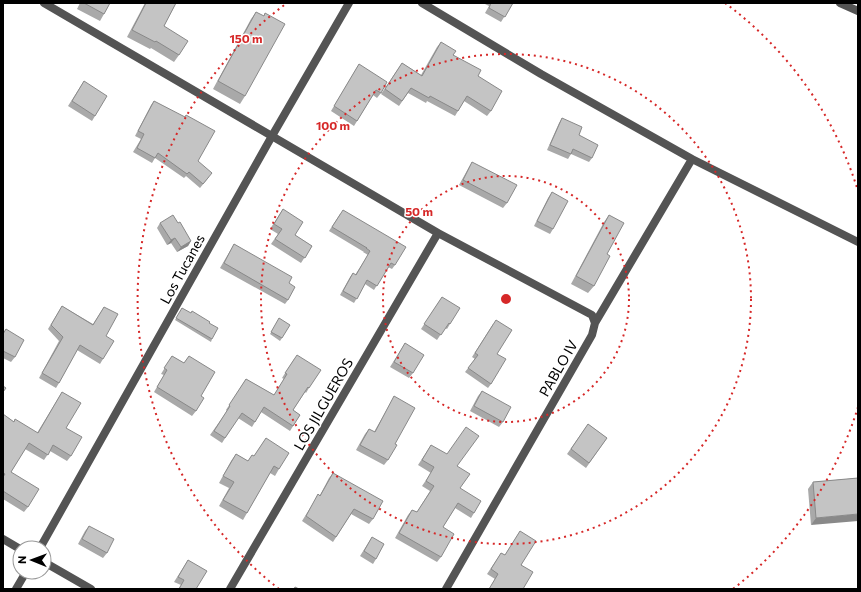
<svg xmlns="http://www.w3.org/2000/svg" width="861" height="592" font-family="Commissioner,sans-serif">
<style>
.lines{fill:none;stroke-linecap:round;stroke-linejoin:round}
.minor{stroke:#545454;stroke-width:8}
.tertiary{stroke:#545454;stroke-width:8}
.wall{fill:#a9a9a9}
.shaded-wall{fill:#898989}
.building{fill:#c4c4c4;stroke:#898989}
.ring{fill:none;stroke:#d62828;stroke-width:2;stroke-dasharray:2 4}
.labels{text-anchor:middle;dominant-baseline:central;stroke-width:3;stroke-linejoin:round;paint-order:stroke}
.street-label{font-size:14px;fill:#000;stroke:#fff}
.centre{fill:#d62828;stroke:#fff;stroke-width:2}
.ring-label{font-size:12px;text-anchor:middle;font-weight:bold;fill:#d62828;stroke:#fff;stroke-width:3;stroke-linejoin:round;paint-order:stroke}
</style>
<rect width="100%" height="100%" fill="#fff"/>
<g class="lines">
<path class="minor" d="M44 3 438 233 592 315 595 323
M422 3 541 74 692 159 858 242
M840 3 858 11
M3 539 20 549
M44 562 91 589
M230 589 438 233
M446 589 592 335 595 323 692 159"/>
<path class="tertiary" d="M40 548 272 136 349 3
M16 589 26 572"/>
</g>
<path class="wall" d="M80 3H110L104 14 100 21 77 9Z
M145 3H176L164 26 179 55 174 62 151 48 150 49 127 37Z
M483 3H513L501 22 485 13 489 6Z
M256 12 245 96 240 104 213 89 251 19Z
M441 42 453 55 478 76 491 111 487 116 464 101 455 116 427 101 426 103 408 93 399 106 381 94 402 63 421 75 437 47Z
M359 64 381 93 377 98 373 95 354 126 331 111Z
M84 81 95 116 92 121 68 106Z
M154 101 209 177 200 188 186 176 184 178 155 158 152 163 133 152 141 139 135 136 151 105Z
M562 118 579 135 592 158 589 162 571 154 568 159 547 150 559 123Z
M472 162 507 203 503 208 459 185 469 167Z
M552 192 553 229 550 234 534 226 548 198Z
M283 209 295 235 312 246 301 263 271 244 278 234 270 229Z
M340 214 395 265 392 269 388 267 374 290 365 284 354 303 340 295 350 277 353 273 355 275 368 255 363 252H364L329 231Z
M609 215 607 254 594 286 588 293 571 284 604 222Z
M160 223H178L191 241 188 246 177 252 171 243 167 245 157 228Z
M234 244 289 283 288 300 285 304 220 268Z
M442 297 450 324 447 329 445 328 437 340 421 329Z
M62 306 93 324 104 307 106 336 103 359 100 364 77 350 59 383 56 388 39 378 59 341 48 329Z
M182 308 212 339 211 342 175 320Z
M278 321 282 338 280 341 270 334Z
M493 324 497 354 491 384 488 388 465 372 475 359 472 357Z
M6 329 15 357 11 362 3 358V333Z
M405 343 413 373 409 378 390 367Z
M172 356 184 363 189 356 201 396 196 411 192 416 154 392 164 375 161 374Z
M294 359 309 388 306 393 305 392 293 410 300 415 290 431 261 412 252 427 238 418 222 443 210 435 227 411 226 410 246 379 274 395 284 379 282 378Z
M482 391 503 422 499 427 470 411 478 396Z
M62 392 66 428 71 456 67 461 50 451 44 460 25 449 11 472 28 507 24 512 3 499V414L14 422 37 433Z
M394 396 395 444 388 460 384 465 356 450 365 434 369 429 374 432 391 402Z
M588 424 607 438 586 468 567 454Z
M266 438 279 469 275 476 270 473 247 513 243 520 219 506 229 488 219 483 231 461 236 454 248 461 252 455 254 456Z
M431 445 457 466 460 488 474 513 471 518 455 508 443 527 441 557 437 562 395 538 408 515 412 510 417 512 430 491 422 486 431 473 418 465Z
M333 473 373 519 369 524 351 514 333 542 302 521 315 500 318 494 320 495 329 478Z
M858 478 811 525 808 489 813 482Z
M89 526 107 553 103 558 78 544 85 531Z
M520 531 523 589H489L495 579 487 574 501 553 505 555Z
M372 537 376 559 373 564 360 556Z
M188 560 196 589H178L181 585 174 582Z"/>
<path class="shaded-wall" d="M175 238 171 243 167 245 171 240Z
M191 241 188 246 177 252 181 247Z
M858 514V521L811 525 816 518Z"/>
<path class="building" d="M84 3H110L104 14Z
M146 3H176L164 26 188 41 179 55 156 41 155 42 132 30Z
M491 3H513L505 17 489 8Z
M256 12 264 16 265 13 285 24 245 96 218 81Z
M441 42 456 51 453 55 481 70 478 76 502 91 491 111 467 96 458 111 430 96 429 98 411 88 402 101 385 89 402 63 422 76Z
M359 64 387 82 381 93 376 90 357 121 334 106Z
M84 81 107 96 95 116 72 101Z
M154 101 185 117 186 115 215 131 198 161 212 173 203 184 189 172 187 174 158 153 155 158 137 148 144 134 138 131Z
M562 118 582 127 579 135 598 145 592 158 573 149 571 154 550 145Z
M472 162 517 185 507 203 463 180Z
M552 192 568 201 553 229 537 221Z
M283 209 303 222 295 235 312 246 305 258 275 239 282 229 274 224Z
M343 210 406 247 395 265 391 263 377 286 367 280 357 299 343 291 353 273 356 275 370 251 366 248H367L332 227Z
M173 215 178 223 180 222 191 241 181 247 175 238 171 240 160 223Z
M609 215 624 223 607 254 610 256 594 286 576 276Z
M234 244 292 277 289 283 295 287 288 300 224 263Z
M442 297 460 308 450 324 449 323 441 335 424 324Z
M62 306 93 325 104 307 118 314 106 336 114 341 103 359 80 345 59 383 42 373 63 337 51 325Z
M182 308 191 313 192 311 210 322 209 323 218 328 212 339 176 318Z
M279 318 290 325 282 338 271 332Z
M496 320 512 330 497 354 506 359 491 384 468 368 478 355 475 353Z
M6 329 24 340 15 357 3 351V334Z
M405 343 424 355 413 373 394 362Z
M297 355 321 370 309 388 308 387 293 410 300 415 293 426 264 407 255 422 242 413 225 438 214 431 230 406 229 405 246 379 274 395 287 374 285 373Z
M172 356 184 363 189 356 215 372 201 396 204 398 196 411 157 387 167 370 164 368Z
M3 386 6 388 3 392Z
M482 391 511 407 503 422 474 406Z
M62 392 81 403 66 428 82 437 71 456 53 445 48 455 29 443 11 472 39 489 28 507 3 491V477L5 474 3 473V414L14 422 15 419 38 433Z
M394 396 415 408 395 444 397 445 388 460 360 445 369 429 375 432Z
M588 424 607 438 589 463 571 449Z
M466 427 479 436 457 466 470 474 460 488 481 501 474 513 458 503 443 527 454 534 441 557 399 533 412 510 417 512 434 486 426 481 434 467 422 460 431 445 447 454Z
M266 438 289 453 279 469 274 466 247 513 223 500 234 482 223 476 236 454 248 461 252 455 254 456Z
M333 473 383 501 373 519 354 509 336 537 306 516 318 494 320 496Z
M858 478V514L816 518 813 482Z
M89 526 114 539 107 553 82 539Z
M520 531 536 541 521 565 533 572 523 589H489L498 574 491 569 501 553 505 555Z
M372 537 384 544 376 559 364 551Z
M188 560 207 571 196 589H179L184 580 178 577Z
M295 587 299 589H294Z"/>
<g class="ring">
<circle cx="506" cy="299" r="123"/>
<circle cx="506" cy="299" r="245"/>
<path d="M858 407A368 368 0 0 1 733 589M279 589A368 368 0 0 1 287 3M725 3A368 368 0 0 1 858 191"/>
</g>
<g class="labels">
<g class="street-label">
<text transform="translate(182 269) rotate(-61)">Los Tucanes</text>
<text transform="translate(558 368) rotate(-60)">PABLO IV</text>
<text transform="translate(323 404) rotate(-60)">LOS JILGUEROS</text>
</g>
</g>
<circle cx="506" cy="299" r="6" class="centre"/>
<g class="ring-label">
<text x="246" y="43">150 m</text>
<text x="333" y="130">100 m</text>
<text x="419" y="216">50 m</text>
</g>
<rect width="861" height="592" fill="none" stroke="#000000" stroke-width="8"/>
<g transform="translate(32 560) rotate(271)"><circle r="19" fill="#ffffff" stroke="#999999"/>
<path d="M0-3L7 15L0 10L-7 15Z" fill="#000000"/>
<text y="-6" font-size="11" font-weight="bold" text-anchor="middle" fill="#000000">N</text>
</g>
</svg>
